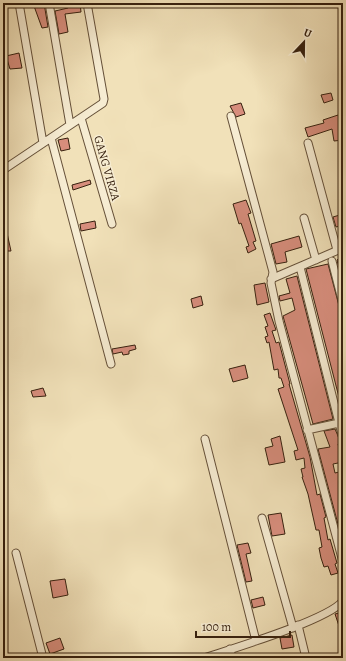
<svg xmlns="http://www.w3.org/2000/svg" width="346" height="661" font-family="Alegreya,serif">
<style>
.building{fill:#d78d7c;stroke:#36200e}
.lines{fill:none;stroke-linecap:round;stroke-linejoin:round}
.street-casing{stroke:#655039;stroke-width:9}
.street{stroke:#f6ecd2;stroke-width:7}
.labels{text-anchor:middle;dominant-baseline:central;stroke-width:3;stroke-linejoin:round;paint-order:stroke}
.street-label{font-size:12px;fill:#36200e;stroke:#f6ecd2}
</style>
<rect width="100%" height="100%" fill="#f1e1b9"/>
<filter id="stains"><feTurbulence type="fractalNoise" baseFrequency=".005" numOctaves="4"/><feColorMatrix values="0 0 0 0 .2 0 0 0 0 .09 0 0 0 0 .02 0 0 0 .5 -.17"/></filter>
<radialGradient id="worn" r=".72"><stop offset=".6" stop-color="#630" stop-opacity="0"/><stop offset="1" stop-color="#630" stop-opacity=".3"/></radialGradient>
<path class="building" d="M36 3H44L48 27 42 28 34 6 36 5Z
M67 3H80L81 12 65 14 68 32 59 34 55 11 68 8Z
M19 53 22 68 10 69 6 56Z
M331 93 333 100 324 103 321 95Z
M241 103 245 114 236 117 230 106Z
M338 115 342 126H340L343 140 334 141 332 129 308 137 305 128 324 123 323 120Z
M68 138 70 149 61 151 58 140Z
M90 180 91 184 73 190 72 185Z
M246 200 251 213 248 214 256 241 253 242 256 249 248 253 246 247 249 246 241 223 239 224 233 204Z
M343 214V225L336 227 333 217Z
M95 221 96 228 81 231 80 224Z
M7 233 11 251H3V234Z
M299 236 302 247 285 252 287 262 276 264 271 244Z
M343 255V284L337 260Z
M328 264 343 321V353L340 354 343 366 342 409 306 269Z
M297 276 333 419 313 424 283 316 295 310 292 298 280 301 279 296 290 293 286 279Z
M265 283 269 302 257 305 254 285Z
M201 296 203 305 193 308 191 299Z
M270 313 276 330 272 331 276 343 279 342 290 384H289L310 457 317 495 320 494 326 517 324 518 328 540 330 539 337 563 335 564 338 573 331 575 328 566 324 567 321 558 319 548 322 547 319 530H316L308 494 302 477H303L301 469 305 468 304 458 296 460 294 451 298 450 278 389 284 387 281 378H279L278 369 274 370 269 342 267 343 265 337 268 336 265 327 268 326 264 315Z
M135 345 136 349 129 351V354L123 355 122 352 113 354 112 349Z
M245 365 248 378 233 382 229 369Z
M43 388 46 396 33 397 31 391Z
M335 429 341 443 338 444 343 462 333 464 335 473 343 471V543L318 449 330 447 324 431Z
M280 436 285 462 269 465 265 448 273 446 271 439Z
M281 513 285 534 272 536 268 515Z
M248 543 251 553 246 554 252 581 246 582 237 545Z
M65 579 68 595 53 598 50 581Z
M263 597 265 605 253 608 251 600Z
M343 612V635H342L335 614Z
M292 635 294 647 282 649 280 638Z
M60 638 64 649 50 654 46 643Z"/>
<g class="lines">
<defs>
<path id="street" d="M19 3 43 143
M49 3 70 125
M231 116 273 272 271 283 279 321 343 562
M81 118 112 224
M51 138 111 364
M308 143 337 250
M3 161 4 169
M3 170 103 103 104 99 87 3
M304 218 316 260
M332 261 343 304
M300 267 343 439
M271 279 343 248
M307 430 339 423
M205 439 256 641
M262 518 293 628
M16 553 43 658
M298 625 306 658
M230 649 232 658
M204 658C231 649 328 620 343 601"/>
</defs>
<use href="#street" class="street-casing"/>
<use href="#street" class="street"/>
</g>
<g class="labels">
<g class="street-label">
<text transform="translate(107 168) rotate(74)">GANG VIRZA</text>
</g>
</g>
<rect width="346" height="661" fill="none" stroke="#f1e1b9" stroke-width="16"/>
<rect x="4" y="4" width="338" height="653" fill="none" stroke="#36200e" stroke-width="2"/>
<rect x="8" y="8" width="330" height="645" fill="none" stroke="#36200e"/>
<g transform="translate(304 42) rotate(22)" stroke="#f6ecd2" stroke-width="3" paint-order="stroke">
<path d="M0-3L7 15L0 10L-7 15Z" fill="#36200e"/>
<text y="-6" font-size="11" font-weight="bold" text-anchor="middle" fill="#36200e">U</text>
</g>
<path d="M196 631v6h94v-6" fill="none" stroke="#36200e" stroke-width="2"/>
<text x="202" y="631" font-size="12" fill="#36200e" stroke="#f6ecd2" stroke-width="3" paint-order="stroke">100 m</text>
<rect width="100%" height="100%" filter="url(#stains)"/>
<rect width="100%" height="100%" fill="url(#worn)"/>
</svg>
